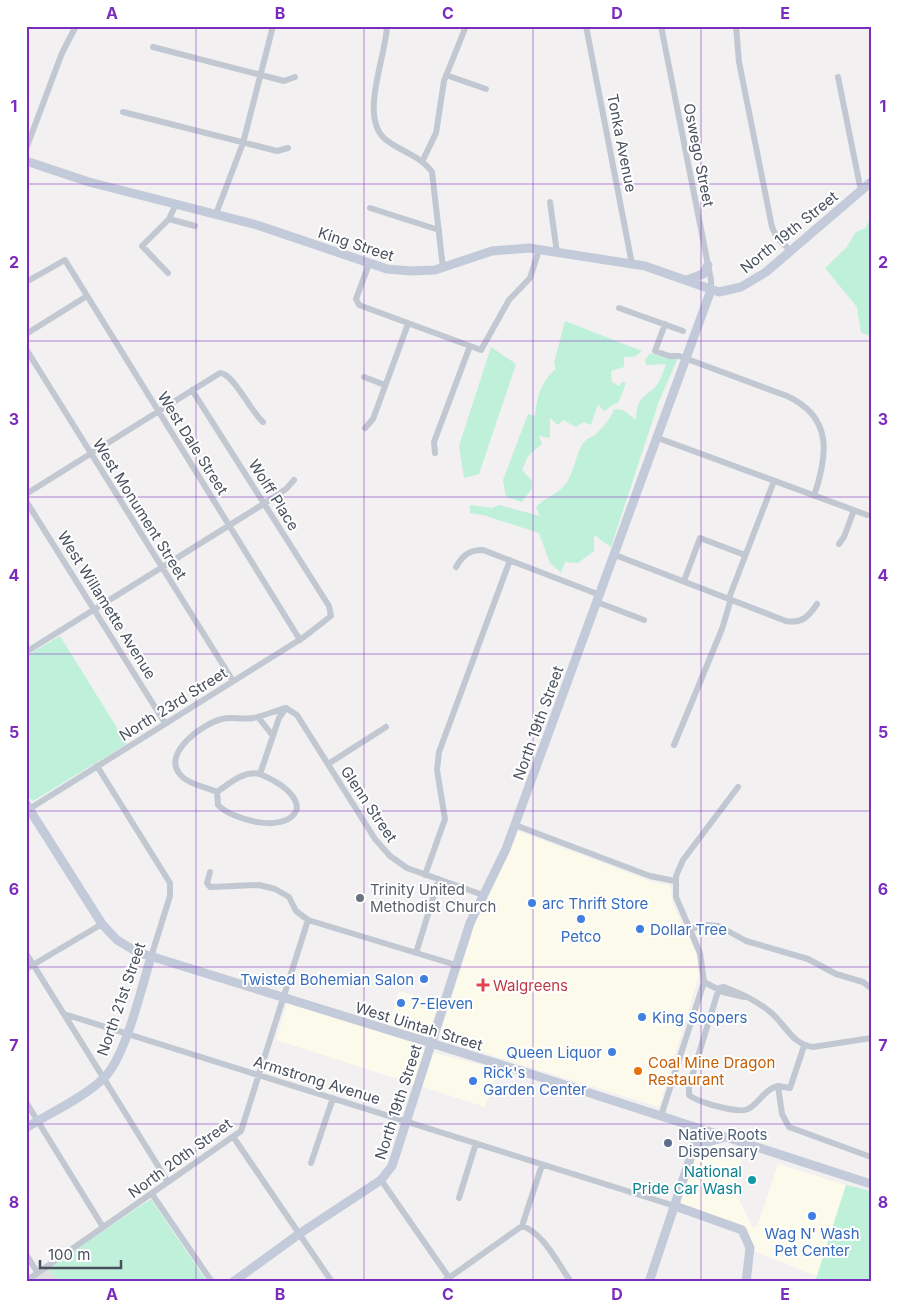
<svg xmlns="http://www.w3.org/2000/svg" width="897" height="1308" font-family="Inter,sans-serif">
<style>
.commercial{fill:#fcfaea}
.education{fill:#e0dfdf}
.green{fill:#bff0da}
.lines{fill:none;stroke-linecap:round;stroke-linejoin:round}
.street{stroke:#c1c8d2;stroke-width:6}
.secondary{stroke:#c3cad9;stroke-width:9}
.grid{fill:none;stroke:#7b2cbf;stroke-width:1;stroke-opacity:0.55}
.worship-dot{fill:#6b7280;stroke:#fff;stroke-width:2}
.shop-dot{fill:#3f7fe0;stroke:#fff;stroke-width:2}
.health-dot{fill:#e0444e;stroke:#fff;stroke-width:2}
.food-dot{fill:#e8710a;stroke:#fff;stroke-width:2}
.service-dot{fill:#5c6f8a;stroke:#fff;stroke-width:2}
.culture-dot{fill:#0f9aa8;stroke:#fff;stroke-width:2}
.labels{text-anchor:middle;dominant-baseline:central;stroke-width:4;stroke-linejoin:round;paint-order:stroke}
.street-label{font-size:15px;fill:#48505e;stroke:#fff}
.worship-label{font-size:15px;fill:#5b616d;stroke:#fff;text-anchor:start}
.shop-label{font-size:15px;fill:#366cbe;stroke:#fff;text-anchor:start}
.health-label{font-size:15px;fill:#be3a42;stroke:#fff;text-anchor:start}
.food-label{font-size:15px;fill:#c56008;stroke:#fff;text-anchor:start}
.service-label{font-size:15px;fill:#4e5e75;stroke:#fff;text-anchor:start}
.culture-label{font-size:15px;fill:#0d838f;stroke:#fff;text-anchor:end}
.neatline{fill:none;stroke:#7b2cbf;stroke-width:2}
.grid-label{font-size:16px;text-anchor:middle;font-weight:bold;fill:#7b2cbf}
</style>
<rect width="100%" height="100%" fill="#f2f0f0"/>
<path class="commercial" d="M518 831 655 883 670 885 673 904 697 955 699 976 659 1107 445 1041 440 1035 477 916 487 900Z
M399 991 439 1003 423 1050 498 1069 485 1107 276 1040 290 994 388 1025Z
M712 1144 744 1153 733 1187 753 1228 758 1224 778 1164 846 1185 817 1276 753 1251 748 1232 739 1224 683 1205 681 1201 697 1151 700 1147Z"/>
<path class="education" d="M48 1268 58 1282H30Z"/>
<path class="green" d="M871 215V336L861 333 857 307 825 268 846 248 856 232 866 228Z
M565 321 642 351 634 357H624V367L611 371 612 382 619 386 622 382 626 383C626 384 619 401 618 403 611 404 609 410 603 411L598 404 591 425 584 422 576 427 563 420 558 425 550 418V438L539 436 542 444 528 456 522 470 532 481V488L522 502 506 497 503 480 528 414 535 416C537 397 541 381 556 369L554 363Z
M491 347 516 364 479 474 464 478 459 446Z
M650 353 668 359 678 358 659 401 611 547 594 535V551L578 563 565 562 561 573 550 563 539 533 483 515 470 513V505L492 508 499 505 540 516 536 507C544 498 556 495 564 486 575 474 575 451 586 440 589 437 594 437 596 434 604 426 610 420 614 409L623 410 636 420C637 397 642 400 656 386 661 380 663 372 666 364L646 365 645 360Z
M60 636 127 744 33 801 26 795V656Z
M846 1185 871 1191V1282H815Z
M151 1199 207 1282H58L48 1268Z"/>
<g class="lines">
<path class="street" d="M387 26C386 57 359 116 385 139 399 151 421 156 432 172L443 268
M586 26 632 264
M661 26 711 280V290
M736 26 739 62 772 227 777 238 791 251
M153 47 284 81 295 77
M446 75 486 89
M838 77 861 191
M123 112 277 151 288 148
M26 149 62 53 76 26
M422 162 436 133 444 81 466 26
M550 202 557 253
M370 208 439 230
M216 214 243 143 273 26
M169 219 195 226
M369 264 356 299 359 305 481 350 509 300 530 278 539 250
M168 273 142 246 169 219 176 204
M26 282 65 260 300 640
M619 308 683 331
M665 324 655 351 669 356H679L787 396C833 417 828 455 814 496
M26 334 87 296
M26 349 233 681
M364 377 385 385
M365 428 373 419 408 324
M658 438 867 515
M435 453 434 442 470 346
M26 494 220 373C233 373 251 412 263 422
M26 501 165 723
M839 544 844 537 854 510
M615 555 786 621C802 624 809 616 817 604
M456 567C463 555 469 550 483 550L600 595
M684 581 700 538 745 555
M729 598 774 481
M597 602 644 620
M26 652 265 503 286 489 294 480
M286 708 279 718 260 774C244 770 230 783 217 792 206 787 186 784 179 773 163 752 204 723 222 719 232 716 242 720 253 718 264 716 274 711 286 708Z
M286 708 297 715 375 839 390 856 407 868 483 895
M258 717 273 736
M674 745 722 629 731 599
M328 764 386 727
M97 766 170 883V896L151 957
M217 792 218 805C232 820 287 835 297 809 297 792 274 780 260 774
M26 811 304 637 331 616 329 606 192 390
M515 825 650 876 675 881
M210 872 207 883 210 887 259 885 275 889 289 897 296 911 308 920 456 965
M425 875 445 819 437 770 439 752 510 560
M690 929 706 925 719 926 746 941 808 959 836 974 863 982 871 988
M26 953 168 1182
M416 953 439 879
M26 969 102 924
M704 982 723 992 744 997
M719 988 689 1086V1095C697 1102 739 1114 748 1109 760 1103 764 1089 778 1086L782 1114 789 1127 871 1157
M719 988 724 987C740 993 756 1000 769 1011 785 1023 791 1044 813 1047L871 1038
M64 1014 675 1206
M778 1086 790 1088 804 1046
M26 1102 103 1227
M661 1116 704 982 700 953 676 897V876L683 860 738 787
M234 1138 332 1282
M311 1163 333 1098
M381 1180 452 1282
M152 1194 212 1282
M459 1198 476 1143
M522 1226C544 1233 558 1264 571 1282
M26 1254 37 1272
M26 1281 241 1131 308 920
M443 1282 522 1226 542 1165"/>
<path class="secondary" d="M26 161 89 182 257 225 387 269 411 271 435 270 492 251 529 248 645 266 719 292 741 287 766 272 871 182
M687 280 703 274 708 265
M26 804 102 924 117 940 137 952 534 1075 871 1184
M26 1128C51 1112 82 1099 104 1078 126 1056 141 989 151 957
M695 1146 725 1137
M675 1206 742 1230 750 1248 746 1282
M233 1282 299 1234 381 1180 392 1166 470 923 506 849 711 290
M649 1282 700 1129"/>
</g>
<path class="grid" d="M196 26V1282M364 26V1282M533 26V1282M701 26V1282M26 184H871M26 341H871M26 497H871M26 654H871M26 811H871M26 967H871M26 1124H871"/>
<circle class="worship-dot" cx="360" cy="898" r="5"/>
<g class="shop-dot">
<circle cx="532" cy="903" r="5"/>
<circle cx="581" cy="919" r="5"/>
<circle cx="640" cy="929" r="5"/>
<circle cx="424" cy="979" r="5"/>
<circle cx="401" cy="1003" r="5"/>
<circle cx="642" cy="1017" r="5"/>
<circle cx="612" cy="1052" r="5"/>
<circle cx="473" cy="1081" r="5"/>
<circle cx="812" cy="1216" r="5"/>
</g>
<path class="health-dot" d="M480.5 977.5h5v5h5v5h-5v5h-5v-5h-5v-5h5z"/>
<circle class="food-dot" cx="638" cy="1071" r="5"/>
<circle class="service-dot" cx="668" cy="1143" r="5"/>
<circle class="culture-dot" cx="752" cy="1180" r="5"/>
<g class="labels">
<g class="street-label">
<text transform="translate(622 143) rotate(79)">Tonka Avenue</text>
<text transform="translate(699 155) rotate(79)">Oswego Street</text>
<text transform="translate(789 232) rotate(-39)">North 19th Street</text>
<text transform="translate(356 244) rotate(18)">King Street</text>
<text transform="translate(193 443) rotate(58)">West Dale Street</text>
<text transform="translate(274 495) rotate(58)">Wolff Place</text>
<text transform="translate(140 509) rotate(58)">West Monument Street</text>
<text transform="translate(107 605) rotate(58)">West Willamette Avenue</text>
<text transform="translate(173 704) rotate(-32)">North 23rd Street</text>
<text transform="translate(538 723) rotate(-70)">North 19th Street</text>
<text transform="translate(369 804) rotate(56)">Glenn Street</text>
<text transform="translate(121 999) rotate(-71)">North 21st Street</text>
<text transform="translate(419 1026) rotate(17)">West Uintah Street</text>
<text transform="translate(317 1080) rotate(17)">Armstrong Avenue</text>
<text transform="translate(398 1102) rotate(-72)">North 19th Street</text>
<text transform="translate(180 1158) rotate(-36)">North 20th Street</text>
</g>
<g class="worship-label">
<text x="370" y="889">Trinity United<tspan x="370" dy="17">Methodist Church</tspan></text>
</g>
<g class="shop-label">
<text x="542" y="903">arc Thrift Store</text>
<text x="650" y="929">Dollar Tree</text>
<text x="581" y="936" text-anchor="middle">Petco</text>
<text x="414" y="979" text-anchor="end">Twisted Bohemian Salon</text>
<text x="411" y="1003">7-Eleven</text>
<text x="652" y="1017">King Soopers</text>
<text x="602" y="1052" text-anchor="end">Queen Liquor</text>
<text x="483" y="1072">Rick's<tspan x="483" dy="17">Garden Center</tspan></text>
<text x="812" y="1233" text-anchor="middle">Wag N' Wash<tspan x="812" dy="17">Pet Center</tspan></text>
</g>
<g class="health-label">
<text x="493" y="985">Walgreens</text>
</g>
<g class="food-label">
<text x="648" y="1062">Coal Mine Dragon<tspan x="648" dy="17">Restaurant</tspan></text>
</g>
<g class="service-label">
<text x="678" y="1134">Native Roots<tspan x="678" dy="17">Dispensary</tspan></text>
</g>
<g class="culture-label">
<text x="742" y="1171">National<tspan x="742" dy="17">Pride Car Wash</tspan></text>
</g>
</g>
<rect width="897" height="1308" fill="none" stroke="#ffffff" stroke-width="55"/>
<path d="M40 1260v8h81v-8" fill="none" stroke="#48505e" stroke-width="2.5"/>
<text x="48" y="1260" font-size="15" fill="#48505e" stroke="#ffffff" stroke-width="4" paint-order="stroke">100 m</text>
<rect x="28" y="28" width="842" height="1252" class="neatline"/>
<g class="grid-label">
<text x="112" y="19">A</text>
<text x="280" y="19">B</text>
<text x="448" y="19">C</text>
<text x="617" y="19">D</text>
<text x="785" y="19">E</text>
<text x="14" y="112">1</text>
<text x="883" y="112">1</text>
<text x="14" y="268">2</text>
<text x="883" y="268">2</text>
<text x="14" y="425">3</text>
<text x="883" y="425">3</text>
<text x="14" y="581">4</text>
<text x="883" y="581">4</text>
<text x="14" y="738">5</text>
<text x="883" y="738">5</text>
<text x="14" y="895">6</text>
<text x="883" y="895">6</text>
<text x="14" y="1051">7</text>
<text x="883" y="1051">7</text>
<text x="14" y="1208">8</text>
<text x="883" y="1208">8</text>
<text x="112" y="1300">A</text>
<text x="280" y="1300">B</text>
<text x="448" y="1300">C</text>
<text x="617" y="1300">D</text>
<text x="785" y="1300">E</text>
</g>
</svg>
